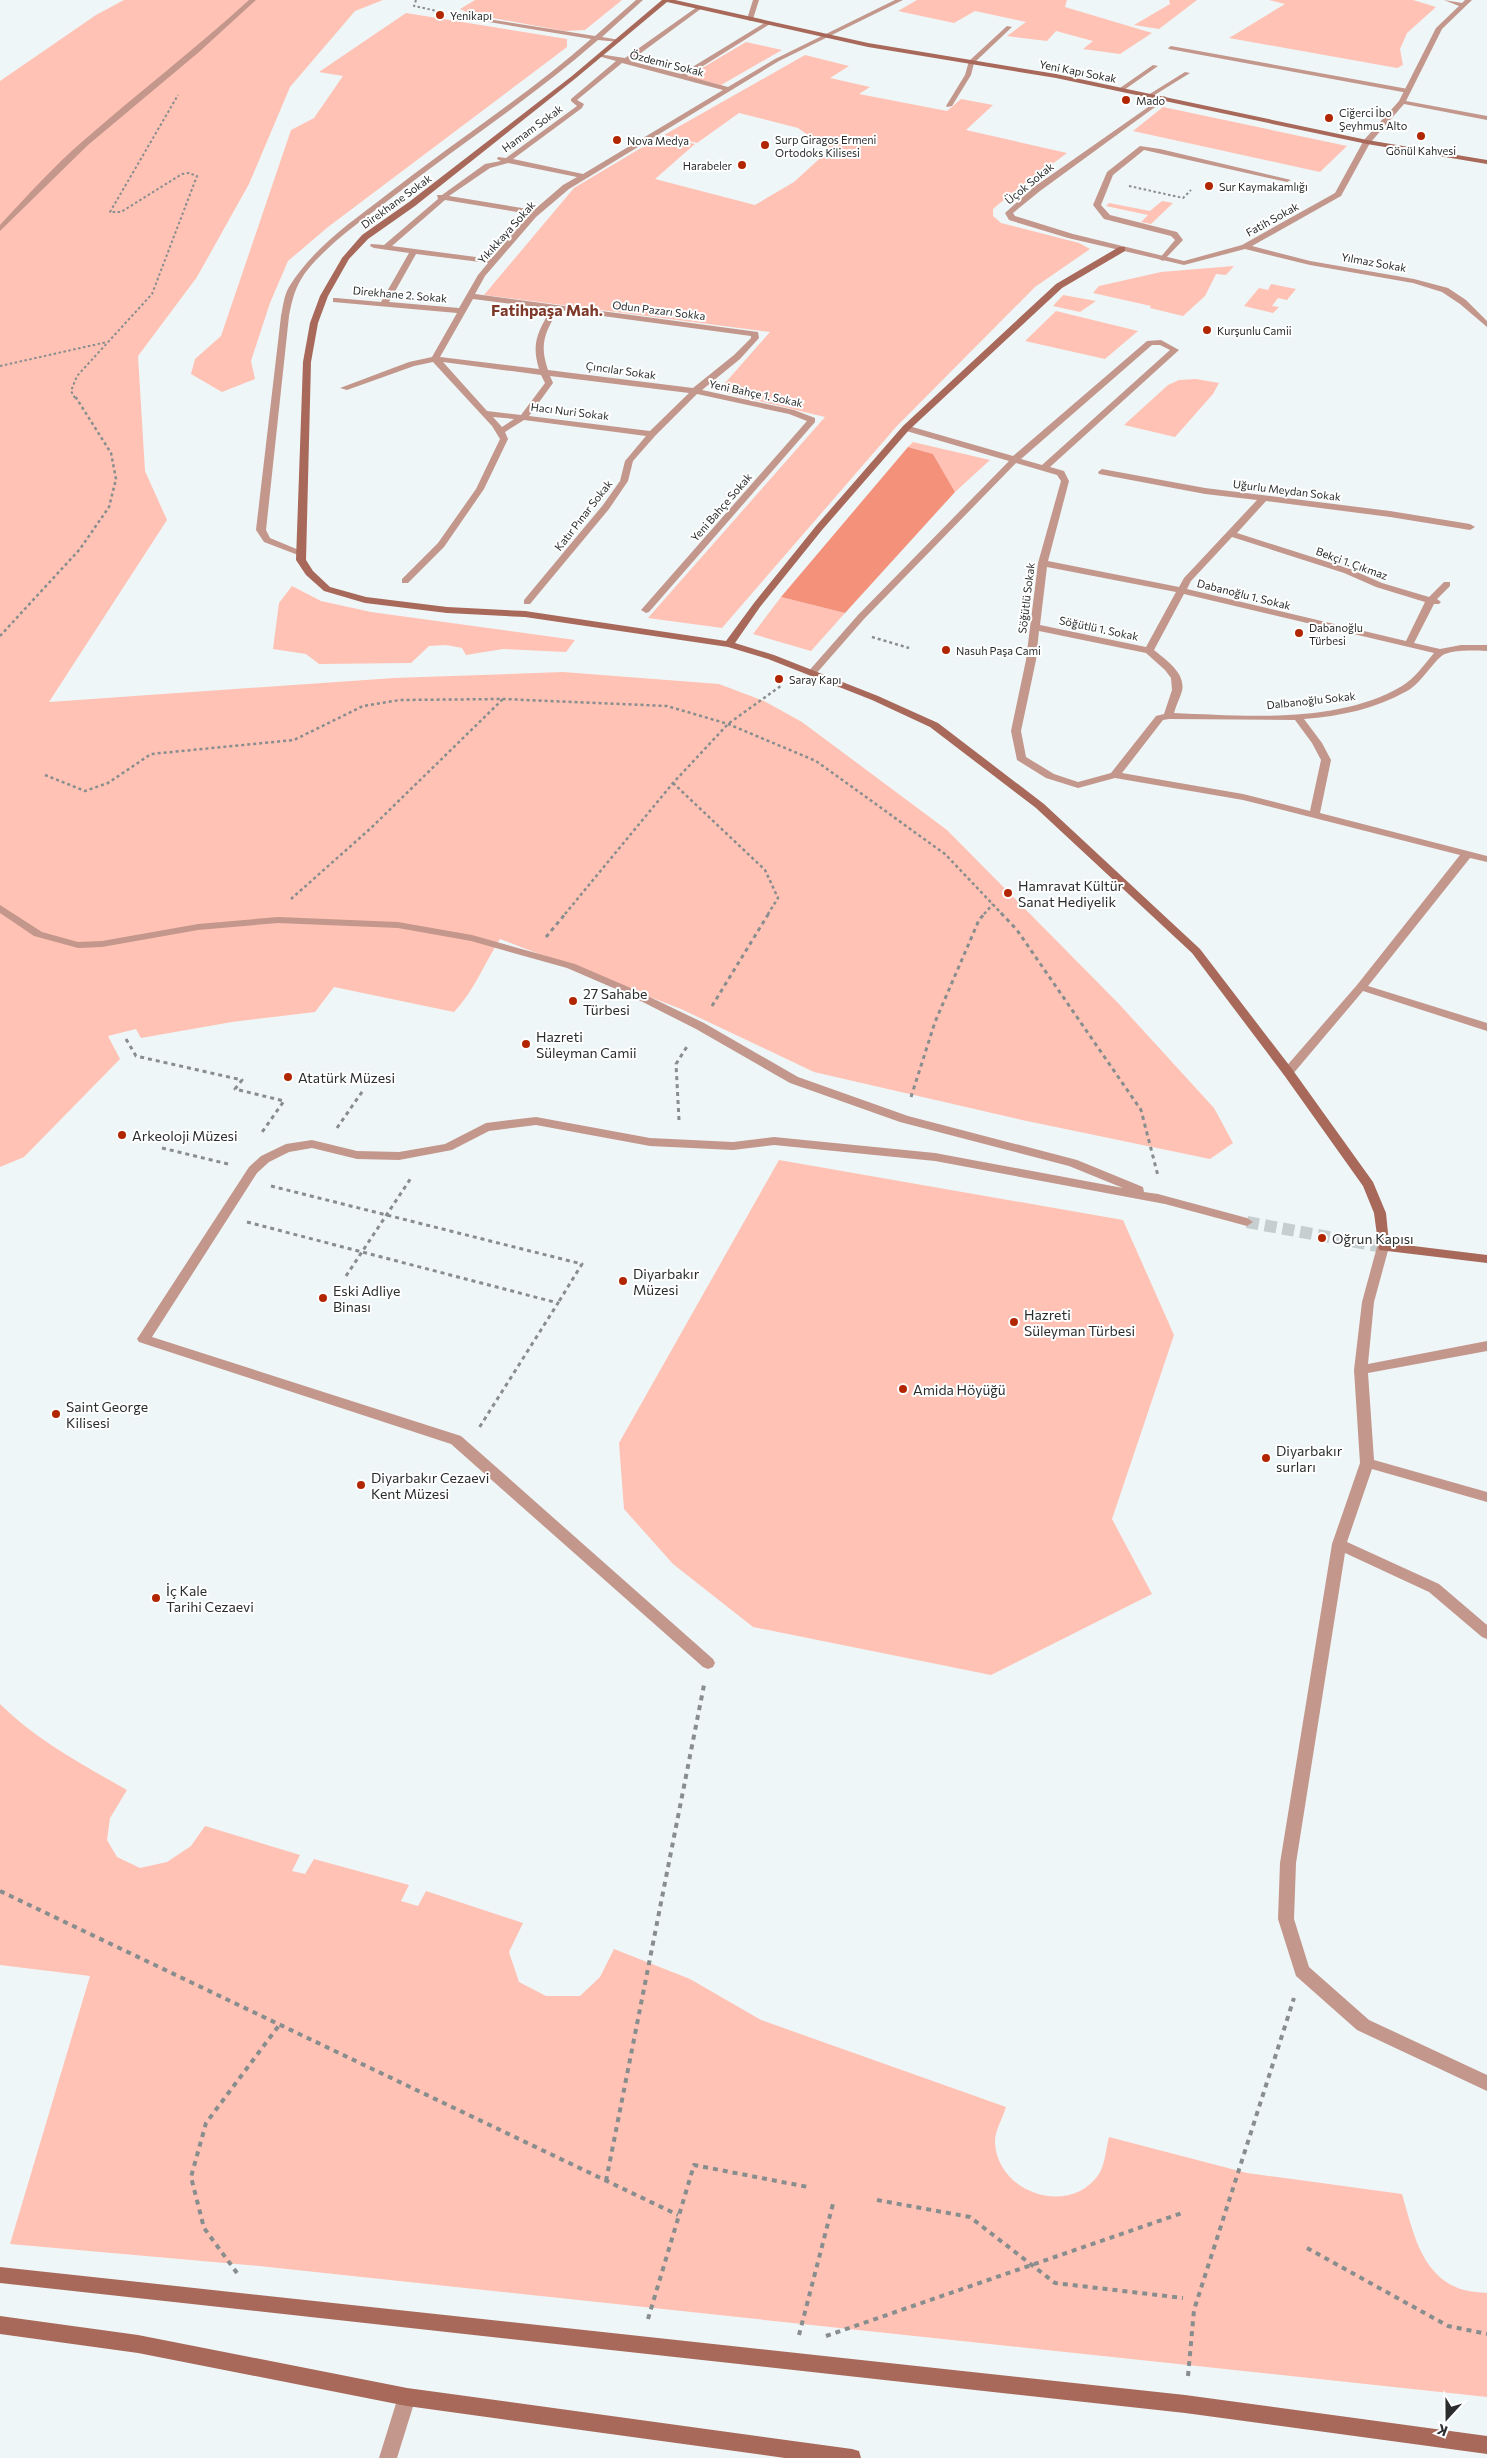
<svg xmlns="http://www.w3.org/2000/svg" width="1487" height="2458" font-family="Commissioner,sans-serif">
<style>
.green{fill:#ffc2b4}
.forest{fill:#f4917a}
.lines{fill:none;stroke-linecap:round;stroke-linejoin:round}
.street-tunnel{stroke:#c7cecf;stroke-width:12;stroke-dasharray:12 6;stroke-linecap:butt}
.path-far3{stroke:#888d8e;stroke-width:2;stroke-dasharray:2.5 2.5;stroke-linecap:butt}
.path-far2{stroke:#888d8e;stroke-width:2.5;stroke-dasharray:3 3;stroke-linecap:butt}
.path-far1{stroke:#888d8e;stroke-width:3;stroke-dasharray:4 4;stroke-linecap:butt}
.path{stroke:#888d8e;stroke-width:4;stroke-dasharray:5 5;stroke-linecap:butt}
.lane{fill:#c3978c;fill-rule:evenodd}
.street{fill:#c3978c;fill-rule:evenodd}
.secondary{fill:#a8695a;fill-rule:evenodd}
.poi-dot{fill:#b12601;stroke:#fff;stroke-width:2}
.labels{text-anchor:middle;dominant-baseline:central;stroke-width:4;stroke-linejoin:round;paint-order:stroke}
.far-poi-label{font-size:11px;fill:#2a2c2d;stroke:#fff;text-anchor:start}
.far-street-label{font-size:11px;fill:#2a2c2d;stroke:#fff}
.poi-label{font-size:14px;fill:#2a2c2d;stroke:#fff;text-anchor:start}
.far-district-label{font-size:16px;font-weight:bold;fill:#7f392a;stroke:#fff}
</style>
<rect width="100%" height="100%" fill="#eef6f8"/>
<path class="green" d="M124 0H383L355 11 290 87 249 184 197 277 138 356 145 471 167 520 49 702 394 678 563 672 719 684 764 701 802 722 947 830 1119 1004 1214 1108 1233 1143 1210 1159 1022 1120 814 1072 681 1009 500 939C484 964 474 991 454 1012L334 987 315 1012 232 1022 141 1038 136 1029 108 1036 120 1059 24 1157 0 1167V81L96 15Z
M475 0H622L585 30 564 31 471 14 460 9Z
M917 0H1067L1065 7 1152 33 1120 54 1083 49 1093 41 1056 31 1047 41 1007 36 1026 22 975 11 954 23 898 11Z
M1169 0H1197L1159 29 1134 25 1170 4Z
M1269 0H1413L1436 7 1407 33 1400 49 1403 65 1397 68 1229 38 1285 4Z
M406 13 567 39V47L328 227 288 261 270 303 251 361 255 379 222 392 191 374 195 359 221 336 291 130 314 118 343 76 319 72Z
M746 42 782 50 721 85 687 77Z
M805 55 849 66 830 78 870 87 859 94 947 111 961 99 993 105 966 130 1067 153 1000 203 993 209V216L1001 223 1079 243 1090 249 1035 287 896 427 722 628 648 618 825 417 718 391 770 332 484 295 574 188 661 136 695 144 655 179 755 205 794 182 829 150 798 128 739 113 697 143 664 135Z
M1163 107 1347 146 1320 172 1133 131Z
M1162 201 1173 203 1151 224 1141 222 1148 215 1106 206 1109 203 1150 211Z
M1234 266 1226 275 1216 274 1205 296 1183 316 1150 308 1151 306 1093 293 1099 286 1161 272Z
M1271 284 1296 289 1287 300 1278 298 1272 306 1279 307 1273 313 1244 306 1259 288 1268 290Z
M1063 295 1096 301 1080 312 1053 306Z
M1056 311 1138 331 1105 359 1025 341Z
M1196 379 1219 383 1213 394 1175 437 1124 425 1168 385 1179 380Z
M913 442 990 460 955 492 933 454 908 447Z
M292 586 321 601 371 612 575 640 566 652 503 649 466 655 462 648 446 645 429 646 411 663 319 664 306 654 273 649 279 603Z
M781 597 845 613 811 651 753 634Z
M779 1160 1123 1220 1174 1335 1112 1519 1152 1594 991 1675 753 1627 673 1564 624 1509 619 1443Z
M0 1704C36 1740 83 1765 127 1790L110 1818 107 1840 117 1857 140 1868 167 1862 191 1846 205 1826 300 1855 292 1871 305 1874 314 1859 409 1885 401 1901 418 1906 426 1891 523 1923 509 1952 519 1982 546 1996H580L600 1977 614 1949 690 1979 761 2020 1006 2107C1003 2117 994 2133 995 2143 998 2194 1070 2217 1099 2174 1105 2165 1106 2148 1109 2137L1247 2173 1402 2194C1413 2231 1421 2278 1464 2290 1471 2292 1480 2292 1487 2293V2397L259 2266 10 2244 90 1976 0 1965Z"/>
<path class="forest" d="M908 447 933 454 955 492 845 613 781 597Z"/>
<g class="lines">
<path class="street-tunnel" d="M1247 1222 1383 1247"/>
<path class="path-far3" d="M416 0 414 6 442 12
M1129 186 1183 198 1191 190
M0 366 107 342
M75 398 71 391 77 376 152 294 197 176 189 173 182 174 121 212H110L178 95"/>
<path class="path-far2" d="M0 636 80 549 109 507 116 479 111 453 75 396
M872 637 909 648
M45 775 85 791 108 783 151 754 294 740 363 706 400 700 503 699 667 706 728 724 816 761 945 854 1002 914
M673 783 765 870 778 898 768 914
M291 899 371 828 503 699
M565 914 673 783 728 724 782 685
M984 914 993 904"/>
<path class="path-far1" d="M1001 913 1017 930 1141 1110 1158 1176
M546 937 566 913
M712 1006 769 913
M126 1039 136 1056 242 1080 235 1089 284 1101 260 1135
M911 1097 935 1022 979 920 985 913
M679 1120 676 1064 688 1045
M337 1128 364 1089
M162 1148 228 1164
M271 1186 582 1264 558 1303
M247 1222 558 1303 479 1428
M346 1276 411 1178"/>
<path class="path" d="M0 1891 678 2215
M606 2181 704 1685
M877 2200 970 2217 1055 2283 1183 2298
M1307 2248 1448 2326 1487 2334
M237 2273 204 2228 191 2177 206 2123 280 2024
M648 2319 694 2165 808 2187
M799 2335 834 2200
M826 2336 1185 2212
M1188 2376 1194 2310 1294 1998"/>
<path class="lane" d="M636 0H643L602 37 620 40V42L598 40C533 97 459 145 390 199 362 220 332 241 309 268 296 284 293 296 289 316L266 530 270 538 306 553 301 556 298 555 264 542 256 530 281 316C283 307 284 295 289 287 313 248 350 223 385 196 453 143 526 96 591 39L459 17 462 15 595 36Z
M1171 46 1408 89 1411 91 1408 93 1169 49 1168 48Z
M1140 146 1160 149 1291 180 1287 182 1144 150 1113 175 1101 205 1110 215 1177 232 1183 240 1163 261 1159 259 1175 240 1171 236 1104 219 1093 205 1107 172Z
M0 905 42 932 78 942 102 941 198 924 278 917 398 922 472 935 575 964 633 989 704 1023 798 1077 908 1116 1077 1160 1143 1187 1144 1192 1158 1194 1247 1218 1253 1222 1247 1226 1165 1204 935 1161 774 1145 733 1150 650 1146 536 1125 489 1131 452 1150 399 1160 357 1159 312 1148 289 1152 269 1162 257 1173 152 1337 461 1436 713 1659 715 1663 713 1667 708 1669 703 1667 451 1444 139 1342 137 1339 139 1336 249 1167 261 1156 286 1144 312 1140 357 1151 399 1152 445 1144 486 1123 536 1117 650 1138 733 1142 774 1137 935 1153 1123 1188 1069 1166 900 1122 790 1083 696 1029 625 993 567 968 471 941 398 928 278 923 198 930 102 947 78 948 34 936 0 913Z
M407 2388 413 2391 416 2397 397 2458H379L398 2397 401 2391Z"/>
<path class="street" d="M249 0H256L199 52 88 145 0 231V225C27 196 54 166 83 141 138 93 195 49 249 0Z
M753 0H759L753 19 750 21 747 19Z
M895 0H903L779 61 569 189 536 217 485 276 475 294 758 332 759 338 740 359 702 390 794 410 815 418V422L649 612 646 613 641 610 807 421 789 414 697 394 655 436 633 461 628 481 609 509 530 604H524V600L603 505 620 481 625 461 646 436 524 420 505 432 508 439 484 489 444 547 408 583H402V579L438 543 476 489 500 439 492 426 433 362 414 366 347 390 340 388 409 362 432 357 457 313 333 302V298H336L381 302 409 253 374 248 370 246 371 244 384 245 438 199 437 195H442L485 164 501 161 497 159 498 157 506 158 577 106 571 101V99L616 61 598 56V54L625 58 697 7 702 8 630 61 681 74 766 22H770V24L687 76 728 87 775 59ZM622 63 723 90 583 174 513 159 582 108 584 104 577 100ZM508 163 577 177 563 185 534 210 449 196 490 168ZM445 200 530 214 491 259 392 246ZM416 254 488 263 478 275 459 308 389 302ZM473 299 551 309C538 332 531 343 539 369L440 357ZM558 310 751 336V338L734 355 693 388 548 370C539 344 545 333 558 310ZM443 362 541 375 545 383 521 415 487 411ZM550 376 689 393 650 431 529 416 553 383ZM493 417 514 419 502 427Z
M1444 0 1462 3 1465 0H1472L1442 29 1406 101 1487 116V120L1404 104 1370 143 1341 196 1252 246 1310 261 1414 279 1448 288 1466 300 1487 321V327L1460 304 1442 292 1413 283 1310 265 1245 249 1184 265 1068 238 1009 220 1005 213 1034 187 1164 96 1166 97V99L1040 191 1013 213 1015 216 1073 234 1184 261 1242 245 1335 193 1364 140 1399 101 1436 28 1459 6Z
M1007 26 1012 27 974 63 971 75 952 106 947 107 946 106 965 75 969 61Z
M1153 65 1158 66 1124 90H1120V88Z
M1185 72 1190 73 1153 96 1148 95Z
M1161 340 1179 350 1050 467 1064 471 1069 481 1048 561 1179 587 1184 578 1257 500 1205 494 1099 474 1098 472 1102 469 1205 488 1390 511 1470 524 1475 527 1470 530 1390 517 1266 501 1237 533 1350 569 1382 583 1429 597 1444 582H1450V586L1437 599 1441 602 1439 604H1434L1414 643 1440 649 1461 645H1487V651C1474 651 1458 649 1445 654 1436 657 1421 684 1407 691 1375 709 1341 716 1304 719L1322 743 1331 760 1320 813 1487 856V862L1470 858 1368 986 1487 1023V1031L1363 991 1292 1075H1284L1282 1072 1284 1069 1357 985 1460 855 1243 800 1115 778 1078 788 1046 778 1017 760 1011 731 1026 660 1038 563 1061 481 1057 475 1016 463 864 619 815 675 812 676 807 673 858 615 1009 461 903 430V426H909L1013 456 1147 341ZM1152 345H1160L1170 350 1042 465 1021 459ZM1232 537 1344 573 1376 587 1425 602 1406 641 1187 589 1191 581ZM1047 567 1176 592 1146 647 1040 625ZM1184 594 1434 653C1424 665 1415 678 1402 686 1338 724 1246 716 1174 713 1176 705 1180 698 1182 691 1186 673 1166 660 1154 650ZM1039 631 1146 653 1165 670 1171 678 1172 690 1164 714 1156 716 1111 773 1078 782 1054 774 1026 757 1021 731 1036 660ZM1169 719 1295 720 1312 743 1321 760 1310 811 1243 794 1122 773 1163 720Z
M1383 1243 1389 1247 1374 1302 1368 1364 1487 1341V1351L1368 1373 1374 1460 1487 1492V1502L1372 1469 1347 1542 1439 1584 1487 1625V1639L1482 1637 1429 1592 1345 1553 1296 1863 1294 1919 1309 1967 1369 2020 1487 2075V2091L1357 2030 1296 1976 1278 1919 1280 1863 1332 1544 1360 1463 1354 1370 1362 1302 1377 1247Z"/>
<path class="secondary" d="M662 0H675L868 43 1056 74 1367 140 1487 160V164L1367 144 1056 78 868 47 667 2 576 78 415 206 368 239 349 259 328 296 318 323 311 362 306 560 313 571 330 587 366 597 447 607 525 611 726 641 754 603 816 526 903 426 1056 284 1119 247H1125V251L1062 288 909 430 822 530 760 607 735 643 774 655 878 696 938 723 1044 804 1200 949 1292 1069 1373 1182 1386 1213 1389 1243 1487 1255V1263L1379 1250 1374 1213 1363 1186 1284 1075 1192 953 1036 808 930 727 872 700 768 659 728 647 525 617 447 613 365 603 324 591 306 575 296 560 303 362 310 323 320 296 342 258 362 235 409 202 572 76Z
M0 2267 1185 2395 1487 2436V2454L1185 2413 0 2283Z
M0 2316 138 2335 407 2388 852 2449 859 2451 861 2458H785L407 2406 138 2353 0 2334Z"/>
</g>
<g class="poi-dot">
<circle cx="440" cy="15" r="5"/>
<circle cx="1126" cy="100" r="5"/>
<circle cx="1329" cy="118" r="5"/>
<circle cx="1421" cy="136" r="5"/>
<circle cx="617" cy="140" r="5"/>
<circle cx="765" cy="145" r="5"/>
<circle cx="742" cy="165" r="5"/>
<circle cx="1209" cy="186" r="5"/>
<circle cx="1207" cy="330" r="5"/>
<circle cx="1299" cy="633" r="5"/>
<circle cx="946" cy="650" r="5"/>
<circle cx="779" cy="679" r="5"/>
<circle cx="1008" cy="893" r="5"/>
<circle cx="573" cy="1001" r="5"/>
<circle cx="526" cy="1044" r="5"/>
<circle cx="288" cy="1077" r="5"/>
<circle cx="122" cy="1135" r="5"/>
<circle cx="1322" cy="1238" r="5"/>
<circle cx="623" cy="1281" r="5"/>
<circle cx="323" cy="1298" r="5"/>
<circle cx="1014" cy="1322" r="5"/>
<circle cx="903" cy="1389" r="5"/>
<circle cx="56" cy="1414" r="5"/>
<circle cx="1266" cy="1458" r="5"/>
<circle cx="361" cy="1485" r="5"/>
<circle cx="156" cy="1598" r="5"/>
</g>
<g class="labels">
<g class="far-poi-label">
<text x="450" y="15">Yenikapı</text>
<text x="1136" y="100">Mado</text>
<text x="1339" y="112">Ciğerci İbo<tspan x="1339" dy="13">Şeyhmus Alto</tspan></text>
<text x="775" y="139">Surp Giragos Ermeni<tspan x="775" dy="13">Ortodoks Kilisesi</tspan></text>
<text x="627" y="140">Nova Medya</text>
<text x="1421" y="150" text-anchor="middle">Gönül Kahvesi</text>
<text x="732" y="165" text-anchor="end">Harabeler</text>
<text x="1219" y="186">Sur Kaymakamlığı</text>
<text x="1217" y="330">Kurşunlu Camii</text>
<text x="1309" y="627">Dabanoğlu<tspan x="1309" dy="13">Türbesi</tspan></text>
<text x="956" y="650">Nasuh Paşa Cami</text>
<text x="789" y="679">Saray Kapı</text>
</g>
<g class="far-street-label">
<text transform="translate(667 63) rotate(14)">Özdemir Sokak</text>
<text transform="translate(1078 71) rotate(11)">Yeni Kapı Sokak</text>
<text transform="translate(532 128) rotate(-36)">Hamam Sokak</text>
<text transform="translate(1029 183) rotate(-39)">Üçok Sokak</text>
<text transform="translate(396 201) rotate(-36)">Direkhane Sokak</text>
<text transform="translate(1272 219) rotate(-29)">Fatih Sokak</text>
<text transform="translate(506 232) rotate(-48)">Yıkıkkaya Sokak</text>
<text transform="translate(1374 262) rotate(10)">Yılmaz Sokak</text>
<text transform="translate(400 294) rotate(5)">Direkhane 2. Sokak</text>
<text transform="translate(659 310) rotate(7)">Odun Pazarı Sokka</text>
<text transform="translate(621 370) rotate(8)">Çıncılar Sokak</text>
<text transform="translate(756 393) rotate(12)">Yeni Bahçe 1. Sokak</text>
<text transform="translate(570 411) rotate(7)">Hacı Nuri Sokak</text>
<text transform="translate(1287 490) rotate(7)">Uğurlu Meydan Sokak</text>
<text transform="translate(721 507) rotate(-49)">Yeni Bahçe Sokak</text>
<text transform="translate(583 515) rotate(-52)">Katır Pınar Sokak</text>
<text transform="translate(1352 563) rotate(20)">Bekçi 1. Çıkmaz</text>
<text transform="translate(1244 594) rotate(14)">Dabanoğlu 1. Sokak</text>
<text transform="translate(1026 598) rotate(-83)">Söğütlü Sokak</text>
<text transform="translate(1099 628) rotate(12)">Söğütlü 1. Sokak</text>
<text transform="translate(1311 700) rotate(-6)">Dalbanoğlu Sokak</text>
</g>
<g class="poi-label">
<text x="1018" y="885">Hamravat Kültür<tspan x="1018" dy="16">Sanat Hediyelik</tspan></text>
<text x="583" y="993">27 Sahabe<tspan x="583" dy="16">Türbesi</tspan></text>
<text x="536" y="1036">Hazreti<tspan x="536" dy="16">Süleyman Camii</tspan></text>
<text x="298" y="1077">Atatürk Müzesi</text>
<text x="132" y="1135">Arkeoloji Müzesi</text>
<text x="1332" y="1238">Oğrun Kapısı</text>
<text x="633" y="1273">Diyarbakır<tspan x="633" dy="16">Müzesi</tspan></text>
<text x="333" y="1290">Eski Adliye<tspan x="333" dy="16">Binası</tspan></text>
<text x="1024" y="1314">Hazreti<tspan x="1024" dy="16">Süleyman Türbesi</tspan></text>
<text x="913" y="1389">Amida Höyüğü</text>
<text x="66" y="1406">Saint George<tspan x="66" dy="16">Kilisesi</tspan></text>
<text x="1276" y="1450">Diyarbakır<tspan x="1276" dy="16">surları</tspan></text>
<text x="371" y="1477">Diyarbakır Cezaevi<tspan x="371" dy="16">Kent Müzesi</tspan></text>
<text x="166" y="1590">İç Kale<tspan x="166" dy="16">Tarihi Cezaevi</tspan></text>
</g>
<g class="far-district-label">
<text x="547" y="309">Fatihpaşa Mah.</text>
</g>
</g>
<g transform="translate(1447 2418) rotate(201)" stroke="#ffffff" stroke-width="4" paint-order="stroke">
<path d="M0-4L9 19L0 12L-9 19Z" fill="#2a2c2d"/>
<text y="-8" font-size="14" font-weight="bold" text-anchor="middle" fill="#2a2c2d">K</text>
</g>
</svg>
